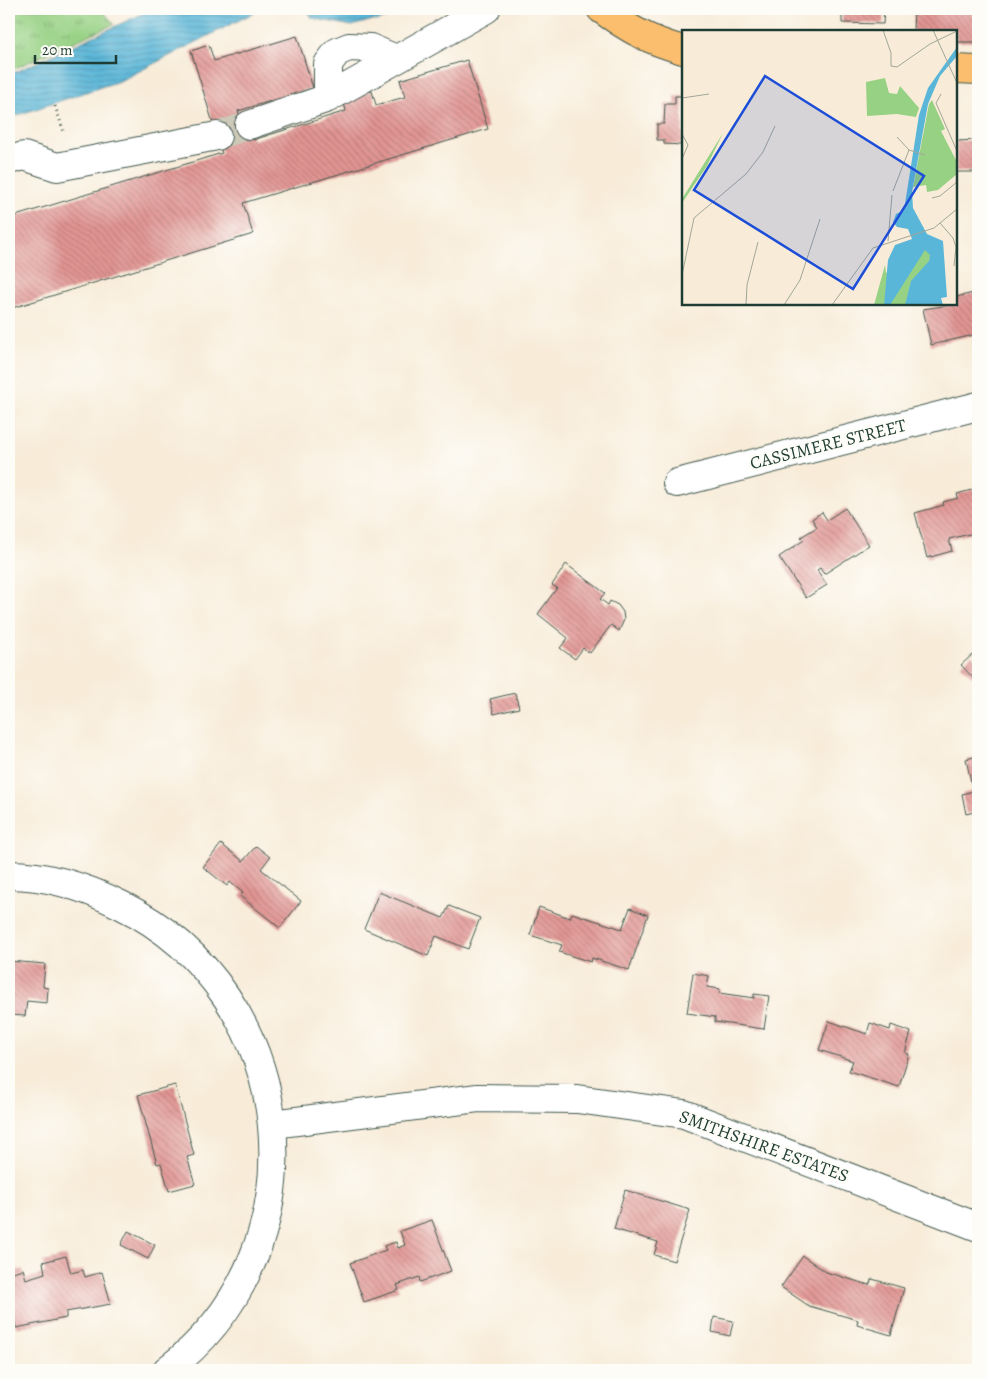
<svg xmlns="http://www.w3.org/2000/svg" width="987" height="1379" font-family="Alegreya,serif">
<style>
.park{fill:url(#park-tufts);stroke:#5b875c}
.water{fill:url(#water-rules);stroke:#3c7a86}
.building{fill:url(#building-back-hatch)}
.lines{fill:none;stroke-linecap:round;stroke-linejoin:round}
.minor-tunnel{stroke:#cdc9b8;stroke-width:28;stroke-dasharray:28 14;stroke-linecap:butt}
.minor-casing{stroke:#40574d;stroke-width:30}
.major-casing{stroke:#40574d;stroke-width:30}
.path{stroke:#40574d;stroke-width:3;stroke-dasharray:1 4;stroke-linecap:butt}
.minor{stroke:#fff;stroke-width:28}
.major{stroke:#fbbe6e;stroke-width:28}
.labels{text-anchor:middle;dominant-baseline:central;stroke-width:4.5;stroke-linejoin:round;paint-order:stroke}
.street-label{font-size:18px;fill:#1f3d34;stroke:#fdfcf7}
.inset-road{fill:none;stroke:#a1a697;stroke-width:1}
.view{fill:#1d4ed8;fill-opacity:0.15;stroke:#1d4ed8;stroke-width:2.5}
.inset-edge{fill:none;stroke:#1f3d34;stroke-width:2.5}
</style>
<defs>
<pattern id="park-tufts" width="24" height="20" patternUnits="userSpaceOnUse" patternTransform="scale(1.25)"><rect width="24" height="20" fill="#97d184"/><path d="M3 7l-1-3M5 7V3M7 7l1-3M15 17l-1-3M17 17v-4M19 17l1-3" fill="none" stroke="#7bab6d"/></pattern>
<pattern id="water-rules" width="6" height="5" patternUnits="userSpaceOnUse" patternTransform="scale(1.25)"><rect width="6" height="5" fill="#5ab6d8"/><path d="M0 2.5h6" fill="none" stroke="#4a95b0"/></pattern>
<pattern id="building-back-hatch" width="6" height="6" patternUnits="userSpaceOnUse" patternTransform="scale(1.25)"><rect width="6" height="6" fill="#e29593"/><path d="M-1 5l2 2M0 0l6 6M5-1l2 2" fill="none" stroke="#b77b79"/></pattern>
</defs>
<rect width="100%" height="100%" fill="#fdfcf7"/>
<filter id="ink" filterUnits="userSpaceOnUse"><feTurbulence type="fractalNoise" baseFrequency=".02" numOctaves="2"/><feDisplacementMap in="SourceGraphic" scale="10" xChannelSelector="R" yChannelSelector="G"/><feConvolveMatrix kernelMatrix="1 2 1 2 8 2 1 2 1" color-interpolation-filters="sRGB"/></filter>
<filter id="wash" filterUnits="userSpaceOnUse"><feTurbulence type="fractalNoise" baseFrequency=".0096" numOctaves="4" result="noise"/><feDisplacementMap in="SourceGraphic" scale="20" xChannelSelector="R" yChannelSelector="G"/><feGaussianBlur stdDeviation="1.12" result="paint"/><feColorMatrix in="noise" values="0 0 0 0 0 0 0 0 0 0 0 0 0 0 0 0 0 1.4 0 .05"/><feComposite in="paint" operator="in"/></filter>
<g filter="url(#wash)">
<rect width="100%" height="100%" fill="#f8ecd9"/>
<path class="park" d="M9 9H101L114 24 9 71Z"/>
<path class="water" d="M153 9H261L122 80 9 118V75Z
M307 9H411L377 21 373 20 352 26 312 18Z"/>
<g id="blocks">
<path class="building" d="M836 9H884L883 24 842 23V12L835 11Z
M914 9H978V42H956V31H913Z
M297 36 313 88 238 111 241 120 249 125 253 140 346 111 343 99 372 91 376 105 405 97 400 80 467 60 488 129 243 203 253 234 9 309V218L222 153 191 51 209 45 214 61Z
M675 96H683V145L664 144V140H657V124H664L665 104H675Z
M978 140V172H956V141Z
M978 292V334L931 345 923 309 956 304V297Z
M975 489 976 493 978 492V532L949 539 952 551 927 558 915 513 944 505 943 502 958 498 957 494Z
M845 508 869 545 824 574 820 568 817 570 827 585 806 598 779 557 804 540 801 537 817 527 812 519 822 512 827 520Z
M566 564 605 593 600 599 608 605 610 601 618 605 623 612 624 620 619 631 611 625 590 653 583 648 575 659 560 648 568 638 538 614 557 588 552 585Z
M972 655 978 663V683L961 665Z
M515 693 519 708 494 714 490 699Z
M978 756V811L966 814 962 794 973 791 966 759Z
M221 844 243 861 256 846 270 857 261 869 301 901 280 928 240 896 243 893 230 882 227 886 203 867Z
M379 892 443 918 449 906 480 918 468 949 436 936 428 956 364 929Z
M539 907 570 918 572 913 622 929 630 908 648 915 629 970 592 958 591 962 559 952 562 945 530 935Z
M9 961 45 964 43 987 48 988 47 1003 27 1001 25 1016 9 1015Z
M693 973 709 976 707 987 720 989 719 993 754 998V994L769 996 764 1029 715 1022V1017L687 1013Z
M829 1021 867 1034 870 1023 890 1030 891 1025 911 1032 905 1053 909 1054 899 1087 849 1071 853 1061 819 1050Z
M175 1085 194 1155 187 1157 195 1184 169 1191 161 1163 157 1164 138 1095Z
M625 1190 690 1210 674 1261 654 1255 658 1242 614 1229Z
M432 1220 451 1271 420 1282 419 1277 397 1285 399 1290 364 1302 350 1263 386 1250 384 1246 396 1242 398 1248 405 1245 400 1231Z
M128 1231 155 1245 148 1259 121 1245Z
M66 1256 71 1273 83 1270 85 1277 102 1272 111 1304 66 1312V1318L16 1328 14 1317 9 1318V1273L23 1269 26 1279 45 1273 43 1262Z
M803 1256 826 1272 869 1285 872 1279 904 1288 891 1335 857 1325 858 1320 809 1306 781 1287Z
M714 1317 733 1321 730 1336 712 1332Z"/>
</g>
</g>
<g filter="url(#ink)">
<use href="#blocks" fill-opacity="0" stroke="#40574d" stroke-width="1"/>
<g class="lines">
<path class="minor-tunnel" d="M217 136 249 125"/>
<defs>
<path id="minor" d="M328 98V64L337 52 349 47 370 48 396 59
M249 125 328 98 486 9
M9 160 24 156 57 167 217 136
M677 483 978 406
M9 875C47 875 87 888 121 905 301 993 328 1248 167 1370
M273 1124 478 1098 577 1099 684 1114 978 1227"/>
<path id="major" d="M601 9C630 30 648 40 683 50
M956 69 978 70"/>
</defs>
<use href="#minor" class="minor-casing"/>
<use href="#major" class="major-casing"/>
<path class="path" d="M55 106 64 132"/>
<use href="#minor" class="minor"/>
<use href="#major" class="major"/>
</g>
</g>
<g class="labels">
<g class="street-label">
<text transform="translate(828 444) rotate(-14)">CASSIMERE STREET</text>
<text transform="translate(764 1146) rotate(20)">SMITHSHIRE ESTATES</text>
</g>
</g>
<g transform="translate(682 30)">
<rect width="275" height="275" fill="#f8ecd9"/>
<path d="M251 214 246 235 229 252 224 275H192L203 235 204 243Z" fill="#97d184"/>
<path d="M203 48 207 63 215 64 218 56 237 78 234 87 215 84 185 86 184 52ZM250 70 263 99 259 101 275 132V144L256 160 245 162 244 155 231 157 247 74ZM41 103 25 136 0 173V169Z" fill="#97d184"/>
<path d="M275 17V26L258 46 246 74 230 162 231 178 245 204 261 211 265 267 259 268 261 275H223L229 251 247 231 248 225 243 220 208 275H202L206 230 213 215 230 209 226 199 215 197 211 192 214 184 222 180 237 85 246 58Z" fill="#5ab6d8"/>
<path class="inset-road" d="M201 0 209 23V36L215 37 248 14 275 1M251 0 275 53M259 64 254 73 275 121M0 68 27 64M0 104 6 115 0 129M227 120 243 125M211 161 227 120 215 107M250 168 258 166 275 152M258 193 271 208 274 217 272 236M206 211 210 165M0 245 12 188 64 144 81 122 93 96M64 275 65 255 76 212M102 275 118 250 138 189M150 275 191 218 252 198 275 179"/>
<path class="view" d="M83 46 242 146 171 259 12 160Z"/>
<rect width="275" height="275" class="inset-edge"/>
</g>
<rect width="987" height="1379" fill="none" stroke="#fdfcf7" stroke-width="30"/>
<path d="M35 55v8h81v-8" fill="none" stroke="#1f3d34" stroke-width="2.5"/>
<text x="42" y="55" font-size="15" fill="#1f3d34" stroke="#fdfcf7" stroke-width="4" paint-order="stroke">20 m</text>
</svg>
